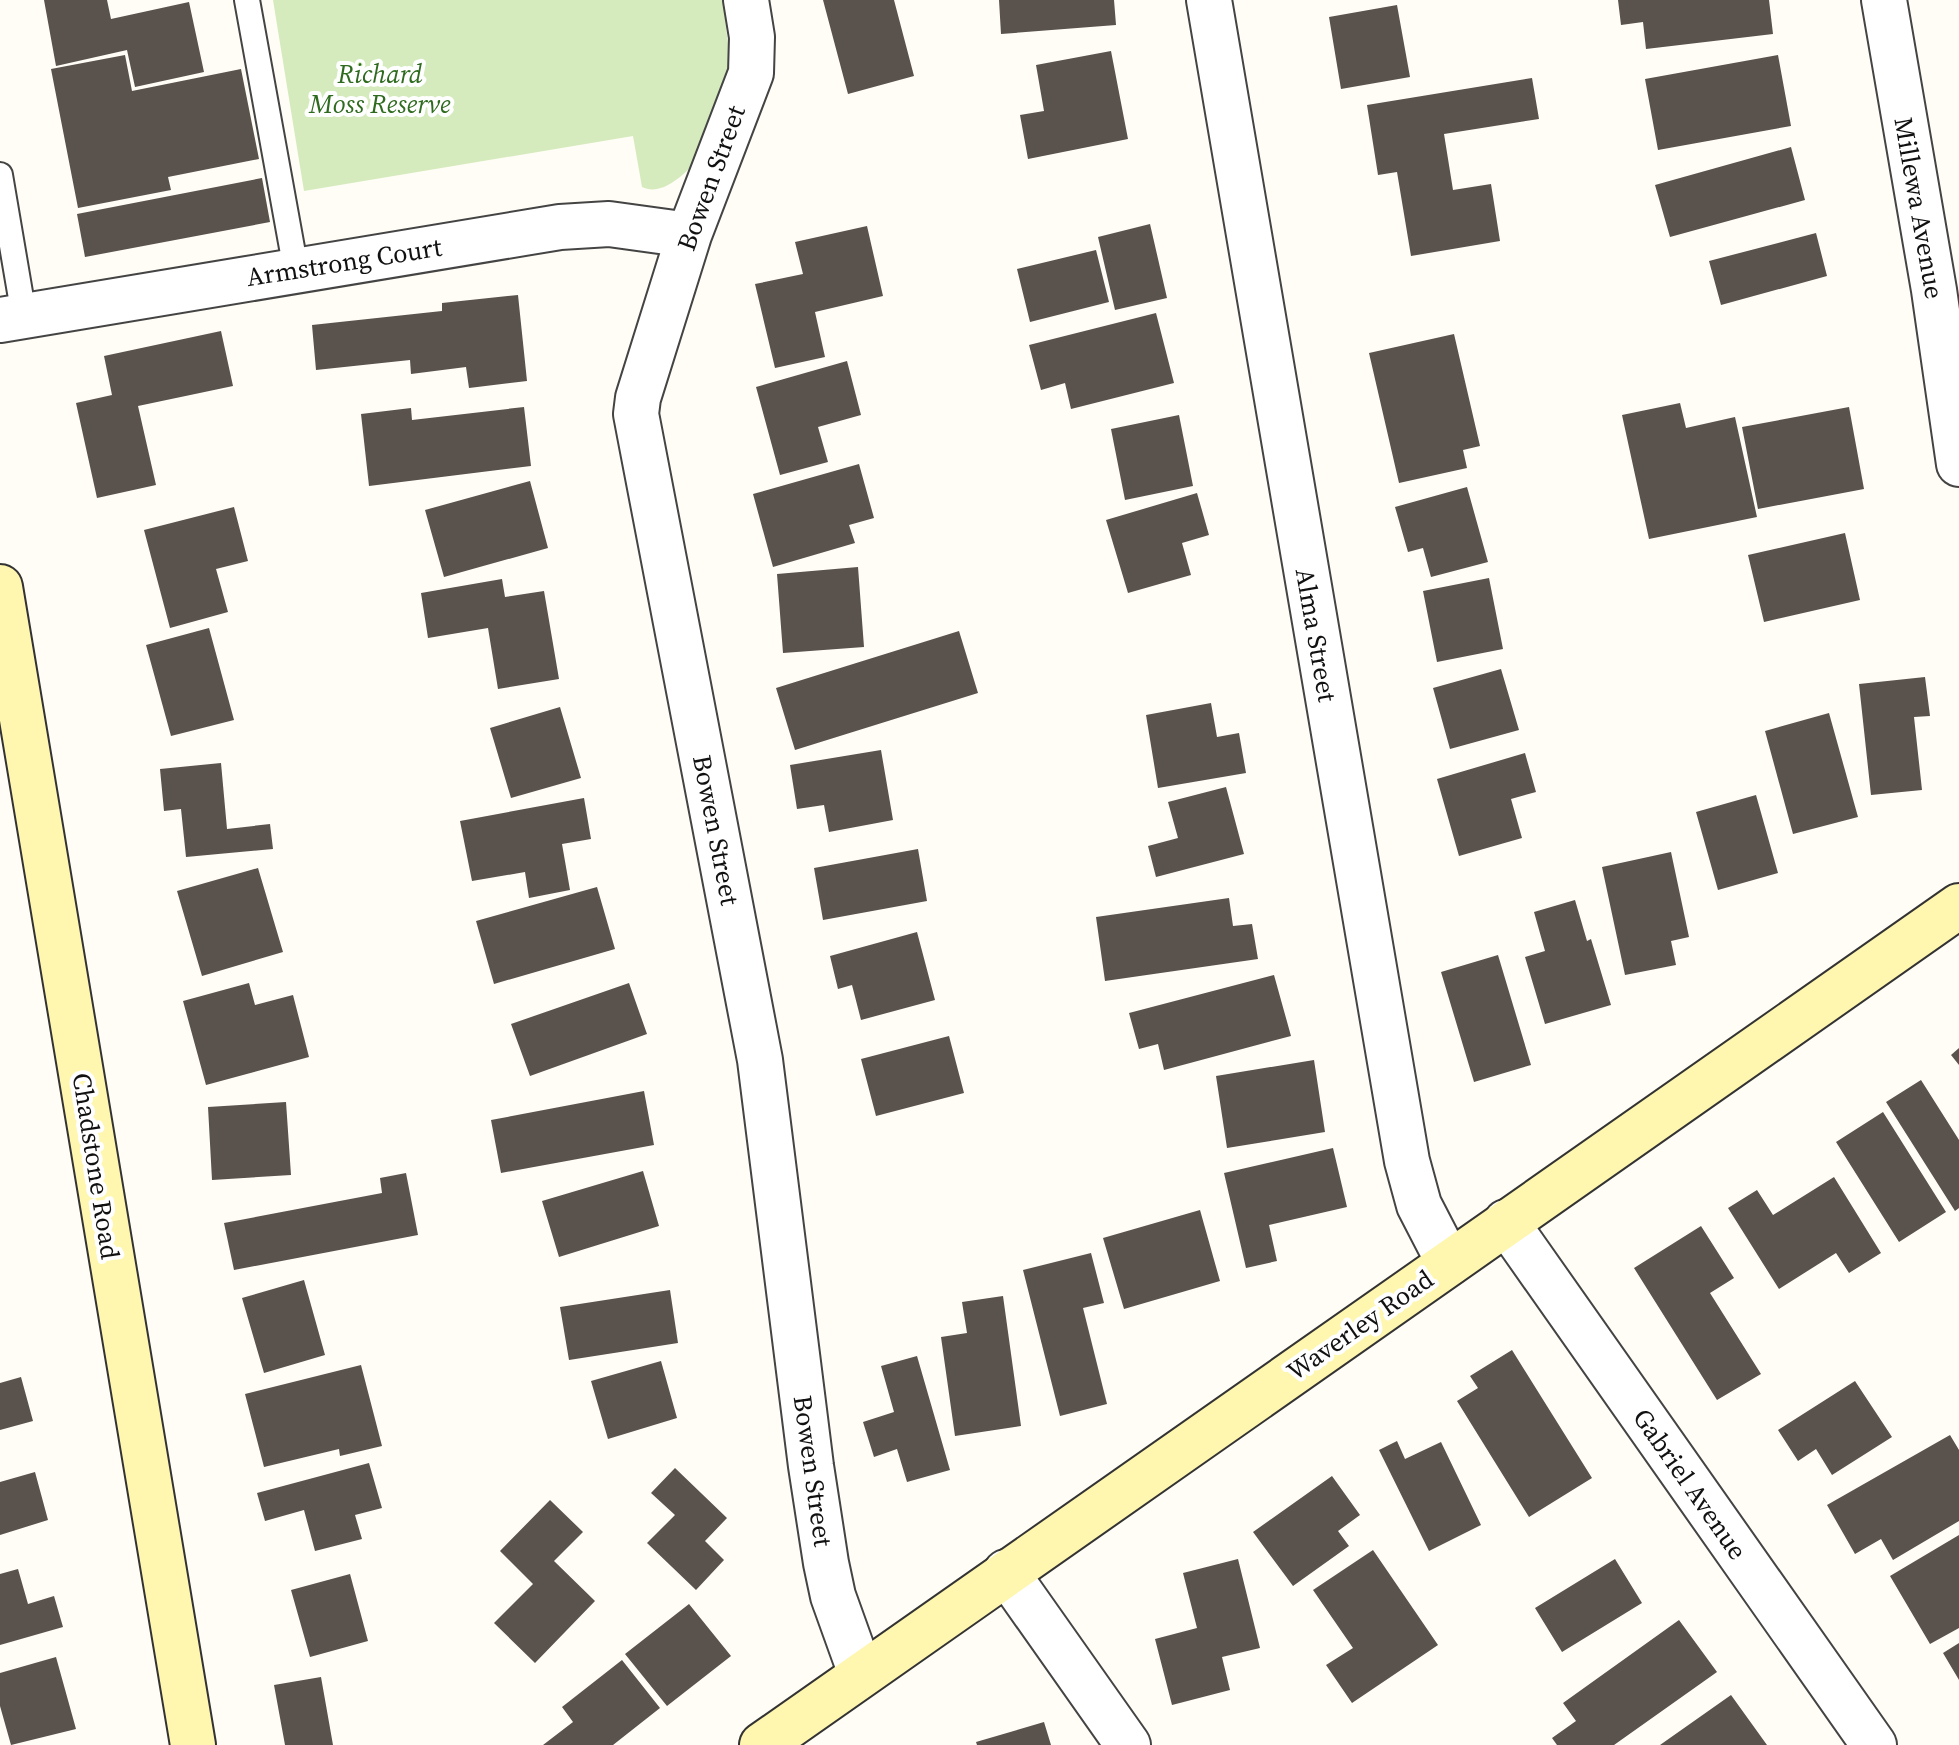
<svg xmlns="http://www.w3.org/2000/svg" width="1959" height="1745" font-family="'Source Serif 4',serif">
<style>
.green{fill:#d5ebbd}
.building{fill:#5a524d}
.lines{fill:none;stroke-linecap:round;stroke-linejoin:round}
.lane-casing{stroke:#444;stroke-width:28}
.street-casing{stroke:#444;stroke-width:48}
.secondary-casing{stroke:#333;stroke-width:48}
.lane{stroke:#fff;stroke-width:24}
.street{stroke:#fff;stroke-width:44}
.secondary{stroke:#fff6b0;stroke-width:44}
.labels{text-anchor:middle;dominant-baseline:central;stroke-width:8;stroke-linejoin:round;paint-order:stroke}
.park-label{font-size:26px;font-style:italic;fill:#2f6b1f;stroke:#fff}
.street-label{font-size:26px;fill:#111;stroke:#fff}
</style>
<rect width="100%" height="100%" fill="#fffdf5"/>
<path class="green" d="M273 0H723L729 53 728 73 692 166C680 178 660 196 642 187L633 136 304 191Z"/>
<path class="building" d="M44 0H107L111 19 189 2 204 72 135 87 127 50 56 66Z
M823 0H894L914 76 848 94Z
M999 0H1114L1116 25 1001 34Z
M1618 0H1769L1773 34 1646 49 1643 22 1621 25Z
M1397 5 1410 77 1341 89 1329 17Z
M1111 51 1128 139 1028 159 1020 115 1044 111 1036 65Z
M125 55 132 91 241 69 259 159 168 177 171 190 78 208 51 69Z
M1778 55 1791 126 1658 150 1645 79Z
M1532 78 1539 119 1444 134 1453 190 1491 184 1500 241 1411 256 1397 172 1378 175 1367 105Z
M1791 147 1805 200 1670 237 1655 185Z
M262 178 270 222 85 257 77 214Z
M1150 224 1167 298 1115 310 1098 237Z
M867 226 883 296 815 312 825 357 775 368 755 284 803 274 795 242Z
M1816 233 1827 276 1721 305 1709 261Z
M1096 250 1109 302 1030 322 1017 269Z
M518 295 527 381 469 388 466 367 411 374 410 360 316 370 312 325 442 311V303Z
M1156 313 1174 383 1071 409 1065 383 1041 390 1029 345Z
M221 331 233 386 138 406 156 485 97 498 76 403 112 395 104 356Z
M1454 334 1480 446 1463 450 1467 468 1399 483 1369 353Z
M847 361 861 415 818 427 828 462 780 475 756 387Z
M1680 403 1686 428 1735 417 1757 517 1649 539 1622 415Z
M524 407 531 466 369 486 361 414 411 408 412 420Z
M1849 407 1864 489 1758 509 1742 427Z
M1179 415 1193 486 1125 500 1111 429Z
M859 464 874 518 849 525 855 543 773 567 753 494Z
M530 481 548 548 444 577 425 510Z
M1467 487 1488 562 1431 577 1423 548 1408 552 1395 507Z
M1197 493 1209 535 1182 543 1191 575 1128 593 1106 520Z
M234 507 248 561 216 569 228 612 170 628 144 530Z
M1845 533 1860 600 1764 622 1748 555Z
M858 567 864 647 783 653 777 574Z
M1489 578 1503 649 1437 662 1423 591Z
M502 579 505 597 544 591 559 679 498 689 488 628 428 638 421 593Z
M209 628 234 720 171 736 146 645Z
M959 631 978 693 795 750 776 688Z
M1501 669 1519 730 1450 749 1433 688Z
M1925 677 1930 716 1914 717 1922 790 1871 795 1859 684Z
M1211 703 1217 737 1239 733 1246 773 1158 788 1146 715Z
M560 707 581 778 511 798 490 728Z
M1829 713 1858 817 1793 834 1765 731Z
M881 750 893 820 829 832 824 805 797 809 790 765Z
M1525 753 1536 792 1511 799 1522 838 1459 856 1437 779Z
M221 763 227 829 270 824 273 849 186 857 181 809 164 811 160 769Z
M1226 787 1244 854 1156 877 1148 846 1178 838 1168 802Z
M1756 795 1778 873 1718 890 1696 812Z
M584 798 591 839 562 844 570 890 529 898 525 872 472 881 460 821Z
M918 849 927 901 823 920 814 868Z
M1671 852 1689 937 1671 941 1676 965 1625 975 1602 867Z
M258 868 283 952 202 976 177 891Z
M597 887 615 949 494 984 476 921Z
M1229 898 1233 926 1252 924 1258 959 1105 981 1096 917Z
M1575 900 1587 941 1591 939 1611 1005 1545 1024 1525 957 1545 951 1534 912Z
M917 932 935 1000 861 1020 852 985 838 989 830 956Z
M1498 955 1531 1065 1474 1082 1441 972Z
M1274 975 1291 1036 1164 1070 1158 1044 1139 1049 1129 1013Z
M249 983 255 1005 293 995 309 1057 206 1085 183 1001Z
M629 983 647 1034 530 1076 511 1024Z
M949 1036 964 1093 876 1116 861 1059Z
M1959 1048V1065L1951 1055Z
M1314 1060 1325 1132 1227 1148 1216 1076Z
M1921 1080 1959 1140V1208L1955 1211 1886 1102Z
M644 1091 654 1145 501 1173 491 1120Z
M286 1102 291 1175 212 1180 208 1107Z
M1883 1112 1946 1212 1899 1242 1836 1142Z
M1333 1148 1347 1207 1269 1225 1277 1261 1246 1268 1224 1173Z
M643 1171 659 1226 559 1257 542 1201Z
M406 1173 418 1235 234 1270 224 1223 382 1193 380 1178Z
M1834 1177 1881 1253 1849 1273 1836 1253 1779 1289 1728 1208 1757 1190 1773 1215Z
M1200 1210 1220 1281 1124 1309 1103 1238Z
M1701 1226 1734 1278 1710 1293 1761 1374 1717 1400 1634 1268Z
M1091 1253 1104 1303 1083 1308 1107 1404 1060 1416 1023 1270Z
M304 1280 325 1355 264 1373 242 1298Z
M670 1290 678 1343 569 1360 560 1307Z
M1003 1296 1021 1426 955 1436 941 1337 967 1333 962 1302Z
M1512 1350 1592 1478 1529 1517 1457 1401 1478 1388 1470 1376Z
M917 1356 950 1470 907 1482 897 1449 874 1457 863 1422 894 1412 881 1366Z
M661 1361 677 1418 608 1439 591 1381Z
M361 1365 382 1446 340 1456 339 1449 264 1467 245 1394Z
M21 1377 33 1421 0 1430V1383Z
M1855 1381 1892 1437 1832 1475 1816 1449 1798 1461 1778 1430Z
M1950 1435 1959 1450V1521L1893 1560 1881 1539 1855 1554 1827 1505Z
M1397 1441 1405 1459 1441 1442 1481 1525 1429 1551 1379 1450Z
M369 1463 382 1508 355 1515 362 1539 315 1551 304 1510 265 1521 257 1493Z
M675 1468 727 1518 705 1541 724 1560 696 1590 647 1543 675 1515 651 1493Z
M35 1472 48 1520 0 1535V1482Z
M1332 1476 1360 1515 1338 1531 1349 1546 1293 1586 1253 1532Z
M550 1500 583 1532 554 1561 595 1601 535 1663 494 1623 533 1584 500 1551Z
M1959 1535V1628L1930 1644 1890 1576Z
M1373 1550 1438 1645 1352 1703 1326 1665 1353 1648 1313 1590Z
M1238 1559 1260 1648 1222 1657 1230 1690 1172 1705 1155 1639 1197 1628 1183 1573Z
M1615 1559 1642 1603 1562 1652 1535 1608Z
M18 1569 28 1604 54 1596 63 1627 0 1645V1574Z
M350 1574 368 1641 310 1657 291 1590Z
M689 1604 731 1656 667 1706 625 1654Z
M1679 1620 1717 1672 1614 1745H1557L1552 1738 1576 1721 1563 1703Z
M1959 1643V1680L1943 1653Z
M56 1657 76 1729 11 1745 0 1706V1673Z
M622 1660 660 1708 613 1745H543L573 1722 562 1707Z
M321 1677 333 1745H285L274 1685Z
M1731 1695 1767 1745H1660Z
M1044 1722 1051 1745H977L976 1742Z"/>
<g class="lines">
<defs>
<path id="lane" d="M247 0 296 270
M0 175 24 316"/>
<path id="street" d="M746 0 752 37 751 73 689 235 638 398 636 414 760 1060 811 1466 826 1563 833 1596 861 1674
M1209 0 1407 1161 1419 1205 1449 1263
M1884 0 1934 290 1959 464
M0 320 560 227 609 224 689 235
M1506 1222 1874 1745
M1006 1572 1128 1745"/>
<path id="secondary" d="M0 587 193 1745
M762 1745 1959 906"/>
</defs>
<use href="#lane" class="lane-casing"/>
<use href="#street" class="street-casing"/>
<use href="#secondary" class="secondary-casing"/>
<use href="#lane" class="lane"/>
<use href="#street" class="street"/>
<use href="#secondary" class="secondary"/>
</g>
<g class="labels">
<g class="park-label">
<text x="380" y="74">Richard<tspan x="380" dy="30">Moss Reserve</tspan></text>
</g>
<g class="street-label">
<text transform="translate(711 178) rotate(-70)">Bowen Street</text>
<text transform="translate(1919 208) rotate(80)">Millewa Avenue</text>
<text transform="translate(344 262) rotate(-9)">Armstrong Court</text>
<text transform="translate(1316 635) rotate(80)">Alma Street</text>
<text transform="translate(716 830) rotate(79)">Bowen Street</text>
<text transform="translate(96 1166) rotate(81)">Chadstone Road</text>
<text transform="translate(1360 1325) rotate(-35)">Waverley Road</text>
<text transform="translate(813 1471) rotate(82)">Bowen Street</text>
<text transform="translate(1690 1484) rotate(55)">Gabriel Avenue</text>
</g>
</g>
</svg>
